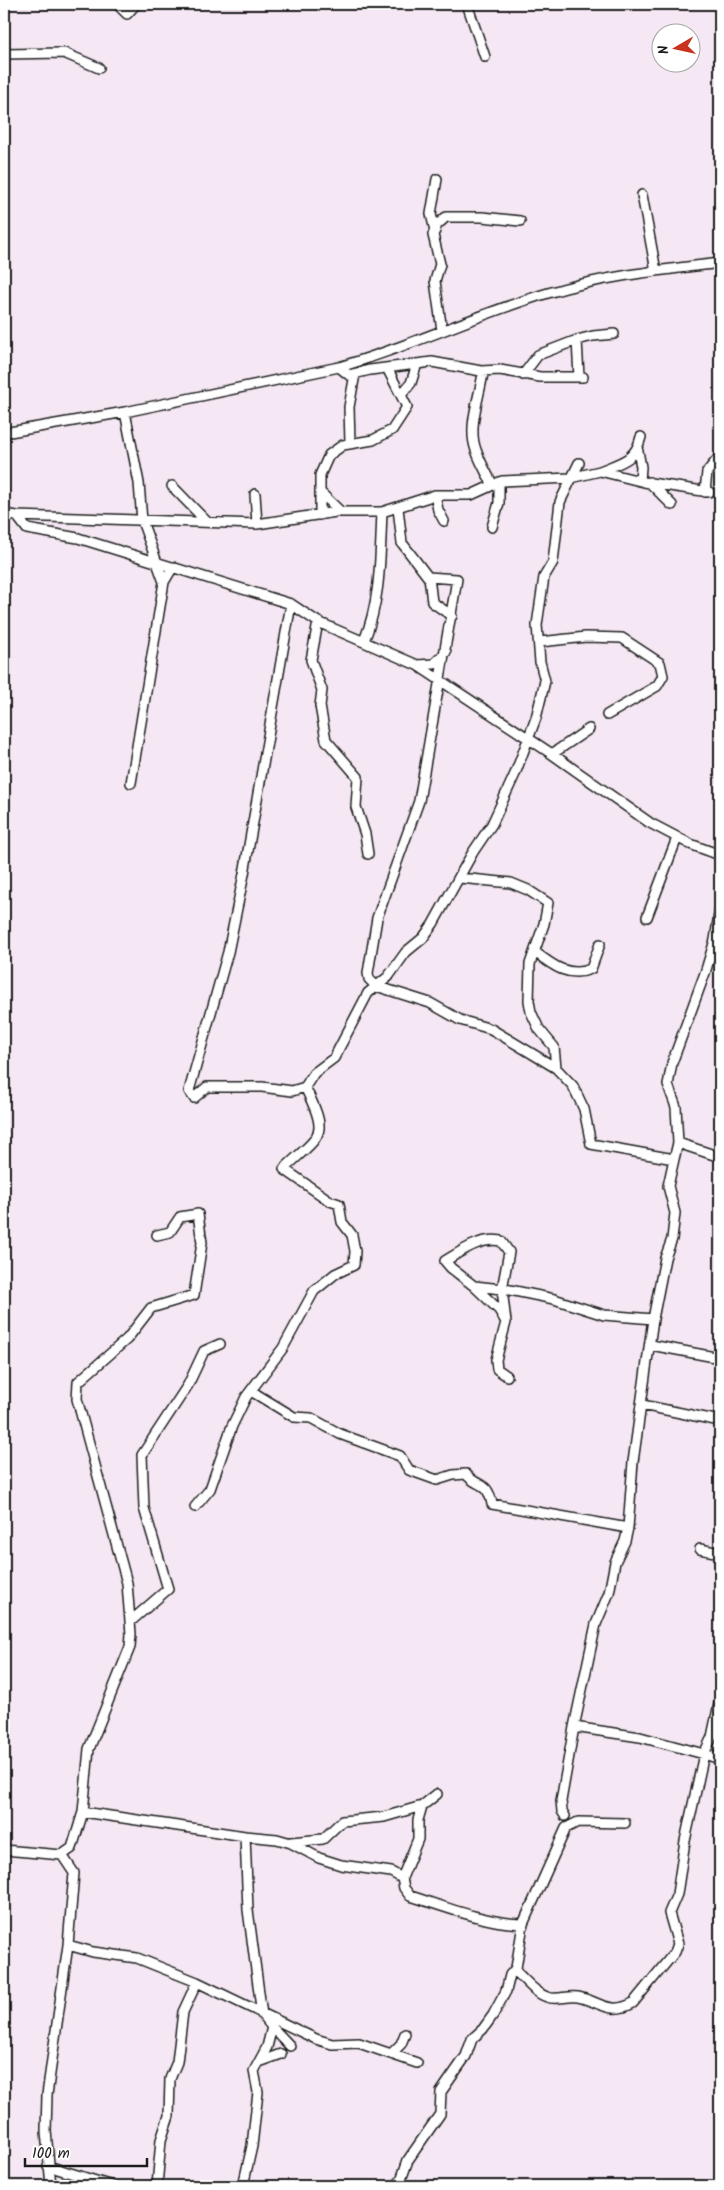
<svg xmlns="http://www.w3.org/2000/svg" width="724" height="2190" font-family="Kalam,sans-serif">
<style>
.lines{fill:none;stroke-linecap:round;stroke-linejoin:round}
.street-casing{stroke:#1c1c1c;stroke-width:12}
.street{stroke:#fff;stroke-width:9}
</style>
<rect width="100%" height="100%" fill="#f5e8f4"/>
<filter id="ink" filterUnits="userSpaceOnUse"><feTurbulence type="fractalNoise" baseFrequency=".02" numOctaves="2"/><feDisplacementMap in="SourceGraphic" scale="10" xChannelSelector="R" yChannelSelector="G"/><feConvolveMatrix kernelMatrix="1 2 1 2 8 2 1 2 1" color-interpolation-filters="sRGB"/></filter>
<g filter="url(#ink)">
<g class="lines">
<defs>
<path id="street" d="M117 4 127 14 136 4
M467 4 485 57
M4 54 64 53 99 68
M642 195 656 271
M435 231 431 214 437 179
M442 331 435 281 440 264 433 235 437 225 446 217H482L520 221
M577 340 579 377
M339 367 349 375 370 370 432 362 481 371 500 370 540 377H583
M481 371 483 373C480 396 467 427 476 450 480 462 487 474 493 485
M523 375 538 355 577 340 593 336 614 334
M401 395 411 383 417 364
M125 412 139 483 142 521 164 582
M4 433 125 412 339 367C410 347 477 314 548 293 604 276 662 270 720 263
M350 443 349 407 355 374
M638 451 641 467 640 481
M600 471C621 462 635 461 641 437
M649 482 672 505
M172 486 207 522
M320 492 341 512
M705 492 707 472 720 456
M255 494 257 524
M435 495 438 510 444 521
M398 508 402 543 428 577 457 579 419 801 377 918 368 973 369 979 376 986 430 1003 460 1020 491 1029 556 1068 573 1086 584 1109 591 1144 674 1159 678 1143 720 1157
M4 514 17 516 27 529 78 538 291 604 318 622 417 665 552 754 650 823 690 844 720 855
M320 515V475L329 455 343 445 373 440 392 430 407 407 387 368
M17 516 257 524 336 512H382L435 495H471L502 481 570 478 600 471 644 482 709 492
M492 527 499 503V482
M429 577 432 602 452 616
M291 604 244 874 228 952 189 1091 194 1098 207 1087H262L292 1091 305 1087 314 1073 334 1058 368 993 388 977 406 952 423 938 433 924 473 852 492 824 515 774 536 718 545 681 540 662 537 625 544 577 553 562 560 502 579 463
M318 622 311 660 322 690 320 706 326 740 358 777 356 807 365 834 368 854
M364 641C381 600 380 556 382 512
M540 642 586 637 622 638 660 663 663 676 657 686 607 715
M417 665 434 664 446 652
M552 754 589 729
M131 783 164 582 173 567
M460 878 511 883 528 890 548 903 544 924 530 964 529 1001 531 1012 539 1029 554 1047 556 1068
M647 917 677 838
M535 952C553 966 569 978 591 969L600 944
M678 1143 676 1107 668 1085 672 1063 705 973 715 940 720 908
M474 1286 499 1310 506 1322 496 1360 497 1369 507 1376
M506 1322 502 1289 509 1252 501 1241C480 1237 462 1251 445 1261L451 1268 474 1286 502 1289H505L554 1299 604 1315 653 1319
M651 1345 720 1358
M251 1391 294 1417 311 1418 340 1434 400 1456 409 1470 437 1480 453 1475 466 1474C478 1489 487 1479 492 1504L628 1528
M642 1405 720 1421
M195 1507 210 1489 232 1426 246 1397 283 1348 314 1291 335 1274 354 1265 355 1251 352 1235 342 1222 339 1204 330 1201 284 1169C321 1133 330 1138 305 1087
M700 1549 720 1553
M131 1621 168 1589 144 1508 142 1455 188 1385 204 1351 220 1344
M720 1699 712 1737 704 1754 720 1759
M574 1727 596 1624 609 1593 615 1562 625 1541 628 1528 633 1462 653 1319 665 1258 672 1239 675 1213 668 1186 674 1159
M422 1806 437 1794
M83 1812 245 1836 277 1839 291 1843 319 1858 341 1865 391 1872 402 1878 404 1888 410 1896C446 1907 485 1923 523 1924
M291 1842 323 1839 342 1821 384 1817 422 1806 418 1820V1839L402 1878
M4 1850 62 1855 72 1848 83 1812 89 1749 130 1647 131 1634 127 1583 77 1399 78 1382 127 1339 151 1308 194 1295 202 1243 198 1214 180 1217 170 1232 157 1235
M68 1945 93 1952 137 1958 197 1982 316 2039 332 2044 359 2043 417 2063
M514 1970C524 1978 534 1993 547 1997 557 2001 567 1995 578 1997 599 2001 610 2016 633 2003L675 1952 678 1944 669 1913 677 1894 685 1841 704 1754 640 1737 574 1727 561 1801 562 1811 565 1816
M272 2027 290 2046
M391 2054 401 2044 405 2034
M259 2062 281 2054
M48 2166 112 2186
M51 2186 46 2131 47 2095 68 1945 74 1873 62 1855
M157 2186 161 2140 169 2116 170 2079 177 2062 183 2012 197 1982
M243 2186 252 2146 258 2092 254 2071 267 2047 272 2027 262 2015 248 1910 245 1836
M396 2186 401 2180 408 2160 440 2114 441 2092 466 2056 472 2039 483 2029 493 2015 506 1991 510 1975 516 1968 523 1924 566 1828 578 1822 625 1823"/>
</defs>
<use href="#street" class="street-casing"/>
<use href="#street" class="street"/>
</g>
</g>
<rect width="724" height="2190" fill="none" stroke="#fff" stroke-width="20"/>
<rect x="10" y="10" width="704" height="2170" fill="none" stroke="#1c1c1c" stroke-width="2" filter="url(#ink)"/>
<g transform="translate(676 48) rotate(261)"><circle r="24" fill="#ffffff" stroke="#a4a4a4"/>
<path d="M0-4L9 19L0 12L-9 19Z" fill="#c8321e"/>
<text y="-8" font-size="14" font-weight="bold" text-anchor="middle" fill="#1c1c1c">N</text>
</g>
<path d="M25 2158v8h122v-8" fill="none" stroke="#1c1c1c" stroke-width="2.5"/>
<text x="32" y="2158" font-size="15" fill="#1c1c1c" stroke="#ffffff" stroke-width="4" paint-order="stroke">100 m</text>
</svg>
